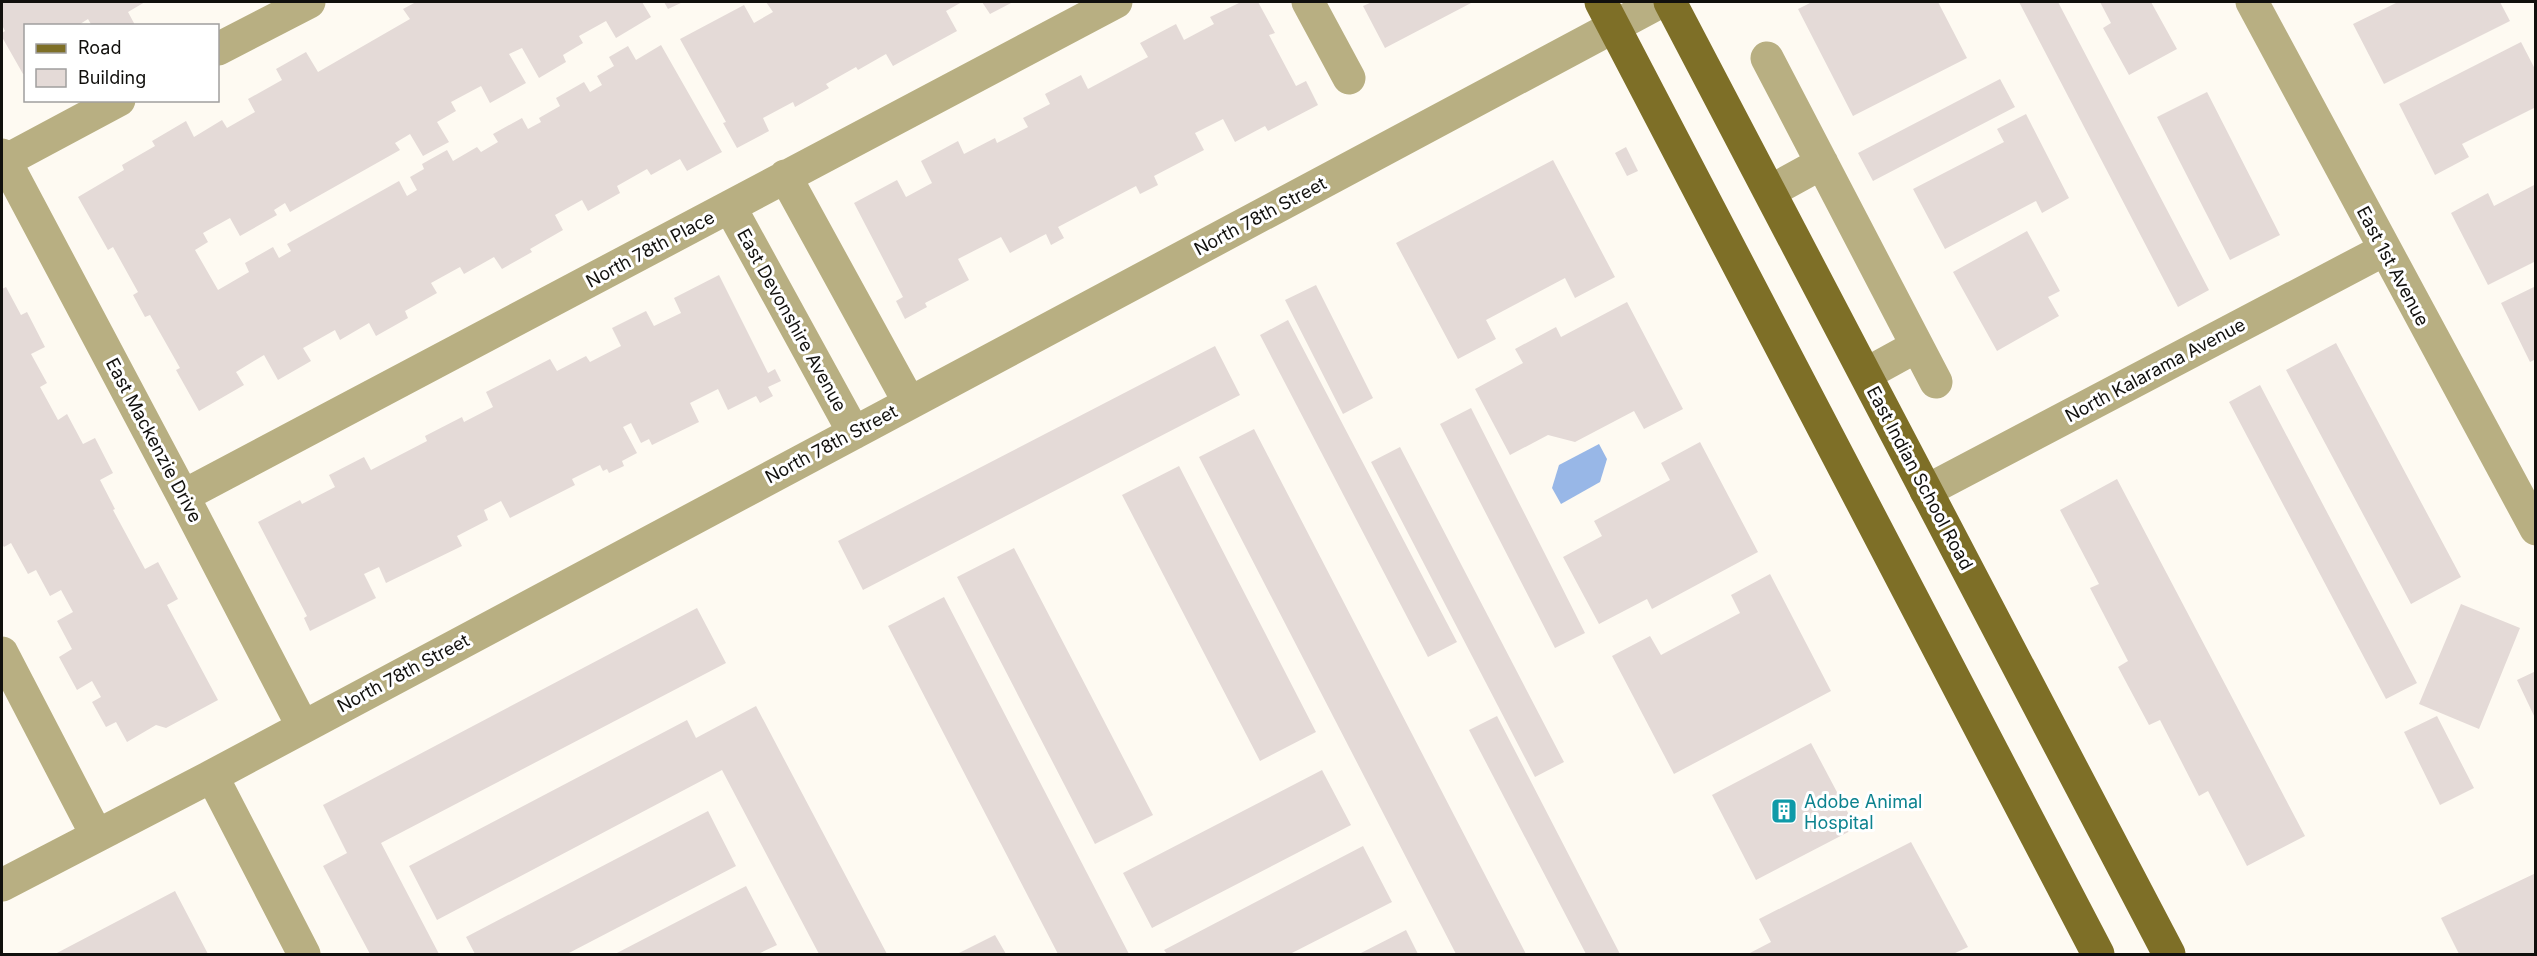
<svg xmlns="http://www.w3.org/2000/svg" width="2537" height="956" font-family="Inter,sans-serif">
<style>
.water{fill:#98b7e7}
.building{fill:#e4dad7}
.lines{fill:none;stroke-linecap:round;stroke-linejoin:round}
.minor{stroke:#b8af82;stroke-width:33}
.major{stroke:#7e6f27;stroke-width:33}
.labels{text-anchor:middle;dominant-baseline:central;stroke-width:6;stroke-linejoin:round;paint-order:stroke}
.street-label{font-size:18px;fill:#11100d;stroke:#fff}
.culture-label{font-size:18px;fill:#0d838f;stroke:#fff;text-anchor:start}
</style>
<rect width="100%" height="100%" fill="#fefaf2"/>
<path class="water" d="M1599 444 1607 459 1600 482 1561 504 1552 488 1559 465Z"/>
<path class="building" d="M2 2H145L128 12 135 25 134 26H92L88 19 77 26H26V73L23 74 2 37V33L5 31 2 25Z
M416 2H642L651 17 616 38 606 21 579 36 583 43 563 55 566 62 539 78 522 48 509 54 526 83 490 103 481 86 451 102 456 111 437 122 449 142 423 156 410 134 395 143 400 150 290 212 285 203 274 210 277 215 240 236 230 218 203 233 208 242 195 250 218 290 249 272 245 263 273 247 279 258 291 251 287 244 399 181 407 196 417 190 410 177 424 169 422 164 447 150 453 161 477 147 481 152 498 142 493 134 522 118 528 129 541 122 539 118 560 106 556 98 584 82 590 92 602 85 597 76 614 66 609 57 628 46 636 60 661 45 722 152 687 171 680 159 651 175 647 169 617 186 620 193 588 211 582 200 555 215 563 230 530 249 532 252 502 269 494 257 464 274 460 267 431 283 437 293 405 311 408 318 376 336 369 323 340 340 335 330 303 348 311 361 278 380 264 355 236 372 244 385 199 411 176 370 180 368 150 315 145 317 133 295 138 292 113 247 108 250 78 197 124 170 122 165 155 146 152 141 186 121 194 137 222 120 227 128 255 112 248 99 282 80 276 69 306 52 318 72 410 19 403 9Z
M664 2H683L668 9Z
M766 2H962L946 11 957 31 893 66 886 54 858 70 856 67 826 84 829 88 795 107 793 102 763 118 769 131 737 148 723 123 726 122 680 39 744 5 754 23 773 12Z
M982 2H1013L990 14Z
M1241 2H1258L1275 33 1269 35 1296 86 1306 81 1318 105 1268 131 1265 126 1235 142 1223 119 1195 133 1204 150 1154 176 1158 185 1140 194 1136 186 1058 227 1064 238 1051 245 1046 234 1010 253 1001 237 958 259 969 280 925 303 927 307 905 319 896 301 903 297 854 203 897 180 906 197 932 183 921 161 958 141 964 154 995 138 997 143 1028 127 1023 118 1050 104 1045 94 1081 75 1088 89 1148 57 1140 43 1176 24 1184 40 1214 24 1210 17Z
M1372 2H1473L1385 48 1363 6Z
M1812 2H1938L1967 58 1853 116 1798 9Z
M2019 2H2058L2209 290 2178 307Z
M2100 2H2151L2177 49 2129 75 2103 28 2111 23Z
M2398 2H2500L2510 21 2384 84 2353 24Z
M2521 42 2536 71V107L2462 144 2469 157 2435 175 2399 104Z
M2000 79 2015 107 1873 181 1858 153Z
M2207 92 2280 235 2230 260 2157 117Z
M2026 114 2069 198 2042 213 2036 201 1945 249 1913 189 2004 142 1997 129Z
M1626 147 1638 171 1627 176 1615 153Z
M1553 160 1615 277 1575 298 1565 278 1486 320 1496 339 1458 359 1396 243Z
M2536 184V261L2488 285 2451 213 2488 193 2494 206Z
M2027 231 2060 291 2048 297 2059 316 1997 351 1953 272Z
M719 275 768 373 775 369 781 381 768 387 773 396 760 403 756 396 728 410 718 389 690 403 699 422 652 445 649 439 641 443 631 423 623 427 637 453 622 461 624 466 609 473 607 469 603 471 600 465 572 479 575 485 510 518 501 501 484 510 488 520 457 536 462 546 386 583 379 567 364 574 376 598 310 631 304 618 307 616 258 522 300 500 302 504 335 487 329 475 364 457 371 470 427 441 425 436 462 417 464 422 493 407 486 392 550 359 557 371 586 356 590 362 621 346 612 328 646 311 654 326 681 313 674 298Z
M1316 285 1373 398 1343 414 1285 300Z
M2536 286V359L2530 362 2501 303Z
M6 287 21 315 27 312 45 347 31 354 47 383 40 387 58 420 67 414 83 444 95 438 113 473 100 480 115 509 113 510 145 569 158 562 178 599 167 605 218 700 166 728 156 725 127 742 116 722 106 727 92 702 101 697 92 681 77 690 59 657 72 649 57 621 73 612 61 590 50 596 36 570 28 574 11 543 4 547 2 544V289Z
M1627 302 1683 409 1644 429 1634 411 1575 442 1548 435 1510 455 1475 389 1523 363 1515 349 1556 327 1561 337Z
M1288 320 1457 642 1428 657 1260 335Z
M2336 343 2461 577 2411 604 2286 370Z
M1215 346 1240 395 863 590 838 541Z
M2260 385 2417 683 2386 699 2229 402Z
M1471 408 1585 633 1555 648 1440 424Z
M1254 429 1526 954H1456L1199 457Z
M1700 442 1758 552 1652 609 1647 599 1599 624 1563 557 1602 536 1594 521 1670 480 1661 463Z
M1400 447 1564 762 1535 777 1371 462Z
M1179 466 1316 732 1260 761 1122 495Z
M2117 479 2305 836 2247 866 2208 791 2199 796 2160 720 2149 725 2118 667 2128 661 2090 588 2099 584 2060 510Z
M1014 548 1153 815 1095 844 957 577Z
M1770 574 1831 691 1674 774 1612 656 1650 636 1661 655 1740 613 1731 595Z
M944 597 1129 954H1058L888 626Z
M2461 604 2520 628 2479 729 2419 704Z
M697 608 726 663 381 843 439 954H370L323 866 347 853 323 805Z
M2536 671V720L2517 680Z
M756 706 887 954H819L722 770 437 920 409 866 687 720 696 738Z
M1497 716 1620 954H1586L1469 730Z
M2437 716 2474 788 2440 805 2404 732Z
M1811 743 1856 828 1756 880 1712 795Z
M1322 770 1351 825 1152 928 1123 873Z
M708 811 736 866 567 954H475L466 937Z
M1911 842 1968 947 1953 954H1748L1771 942 1759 919Z
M1363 846 1392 902 1290 954H1167L1164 950Z
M2536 873V954H2459L2441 918Z
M746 886 777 945 758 954H615Z
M175 891 208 954H55Z
M1406 930 1418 954H1359Z
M995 935 1006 954H957Z"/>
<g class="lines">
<path class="minor" d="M1308 2 1349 78
M2252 2 2536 529
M218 49 309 2
M1767 58 1936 382
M2 155 183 496 303 727
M5 161 119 100
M785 176 909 402
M1771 191 1822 163
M730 207 854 433
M1866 374 1917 346
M1926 491 2384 250
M183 496 1116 2
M2 653 96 834
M212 776 304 954
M2 885 212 776 1660 2"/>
<path class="major" d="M1601 2 2098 954
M1670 2 2169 954"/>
</g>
<defs>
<symbol id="building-square" viewBox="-11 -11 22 22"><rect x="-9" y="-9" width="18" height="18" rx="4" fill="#0f9aa8" stroke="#fff"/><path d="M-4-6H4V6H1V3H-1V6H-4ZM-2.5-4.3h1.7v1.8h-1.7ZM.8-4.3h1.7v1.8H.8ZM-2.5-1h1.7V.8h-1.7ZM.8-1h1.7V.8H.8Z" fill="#fff"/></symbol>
</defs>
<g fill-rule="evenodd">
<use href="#building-square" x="1769" y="796" width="30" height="30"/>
</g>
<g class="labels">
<g class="street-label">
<text transform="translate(1260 216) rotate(-28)">North 78th Street</text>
<text transform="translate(650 249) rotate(-28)">North 78th Place</text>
<text transform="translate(2393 266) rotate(62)">East 1st Avenue</text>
<text transform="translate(792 320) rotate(61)">East Devonshire Avenue</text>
<text transform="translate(2155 370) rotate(-28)">North Kalarama Avenue</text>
<text transform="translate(154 440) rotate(62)">East Mackenzie Drive</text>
<text transform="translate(831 444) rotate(-28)">North 78th Street</text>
<text transform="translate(1920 478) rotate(62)">East Indian School Road</text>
<text transform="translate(403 673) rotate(-28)">North 78th Street</text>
</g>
<g class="culture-label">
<text x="1804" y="801">Adobe Animal<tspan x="1804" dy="21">Hospital</tspan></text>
</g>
</g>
<rect width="2537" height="956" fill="none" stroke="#11100d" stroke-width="6"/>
<rect x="24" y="24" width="195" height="78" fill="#ffffff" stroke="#a09f9e" stroke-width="1.5"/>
<rect x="36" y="44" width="30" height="9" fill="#7e6f27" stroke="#a09f9e" stroke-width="1.5"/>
<text x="78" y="54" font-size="18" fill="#11100d">Road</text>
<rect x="36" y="69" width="30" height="18" fill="#e4dad7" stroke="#a09f9e" stroke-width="1.5"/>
<text x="78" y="84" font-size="18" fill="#11100d">Building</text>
</svg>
